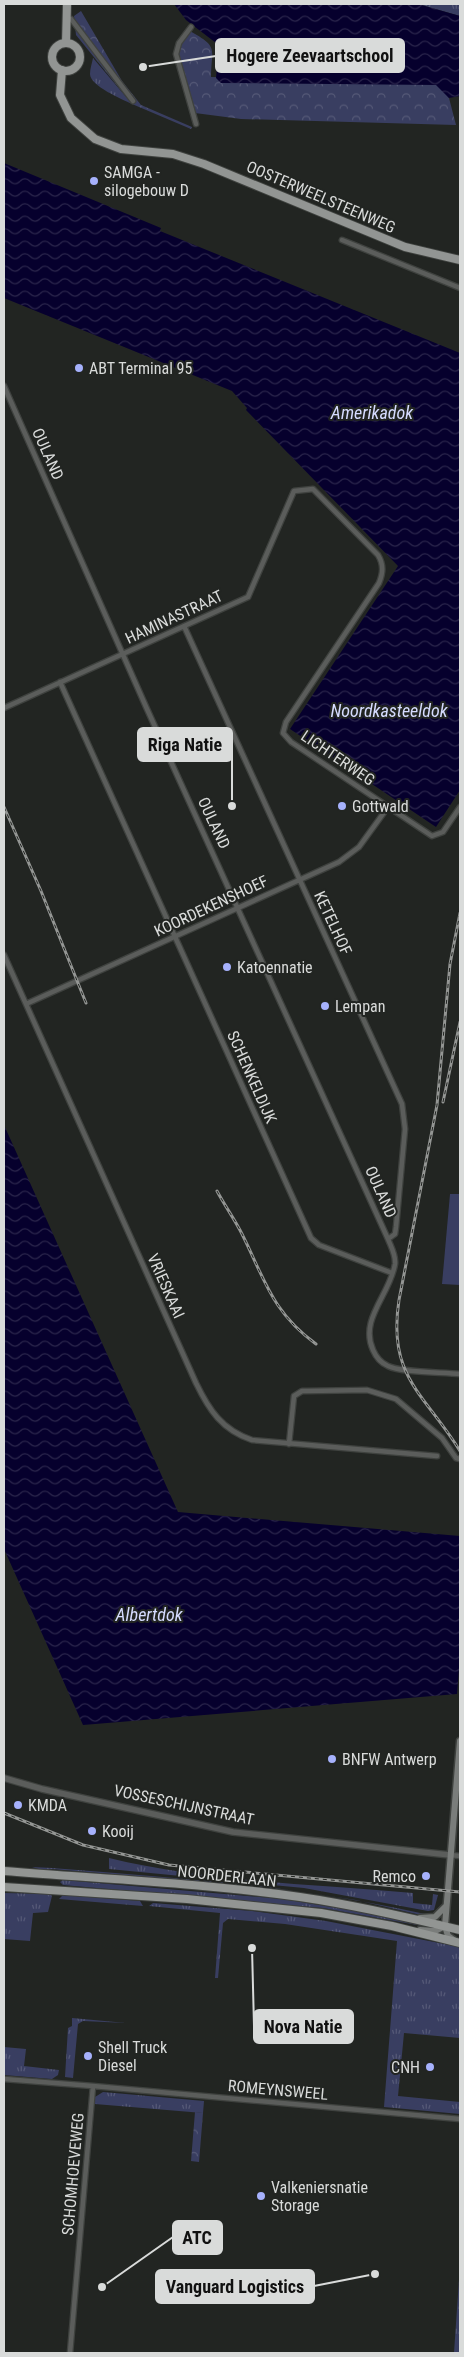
<svg xmlns="http://www.w3.org/2000/svg" width="464" height="2357" font-family="'Roboto Condensed',sans-serif">
<style>
.grass{fill:url(#grass-tufts)}
.forest{fill:url(#forest-crowns)}
.pitch{fill:#393e61}
.water{fill:url(#water-waves)}
.lines{fill:none;stroke-linecap:round;stroke-linejoin:round}
.minor-casing{stroke:#3f423f;stroke-width:7}
.tertiary-casing{stroke:#3f423f;stroke-width:8}
.secondary-casing{stroke:#3f423f;stroke-width:9}
.primary-casing{stroke:#3f423f;stroke-width:10}
.minor{stroke:#5b5d5b;stroke-width:4.5}
.tertiary{stroke:#5b5d5b;stroke-width:5.5}
.secondary{stroke:#7a7d7b;stroke-width:6}
.primary{stroke:#929593;stroke-width:8}
.rail-casing{stroke:#949694;stroke-width:3}
.rail{stroke:#222522;stroke-width:1;stroke-dasharray:4;stroke-linecap:butt}
.poi-dot{fill:#a6b1fc;stroke:#222522;stroke-width:2}
.labels{text-anchor:middle;dominant-baseline:central;stroke-width:4;stroke-linejoin:round;paint-order:stroke}
.poi-label{font-size:16px;fill:#d9dbda;stroke:#222522;text-anchor:start}
.street-label{font-size:16px;fill:#d9dbda;stroke:#222522}
.water-label{font-size:18px;font-style:italic;fill:#d6dcff;stroke:#222522}
.leader{fill:none;stroke:#d9dbda;stroke-width:2}
.callout-dot{fill:#d9dbda;stroke:#222522;stroke-width:2}
.callout{fill:#d9dbda;stroke:#d9dbda;stroke-width:2}
.callout-label{font-size:18px;text-anchor:middle;font-weight:bold;fill:#111}
</style>
<defs>
<pattern id="grass-tufts" width="24" height="20" patternUnits="userSpaceOnUse" patternTransform="scale(1.25)"><rect width="24" height="20" fill="#393e61"/><path d="M3 7l-1-3M5 7V3M7 7l1-3M15 17l-1-3M17 17v-4M19 17l1-3" fill="none" stroke="#555977"/></pattern>
<pattern id="forest-crowns" width="20" height="18" patternUnits="userSpaceOnUse" patternTransform="scale(1.25)"><rect width="20" height="18" fill="#393e61"/><path d="M2 6a3 3 0 1 1 6 0M12 15a3 3 0 1 1 6 0" fill="none" stroke="#555977"/></pattern>
<pattern id="water-waves" width="16" height="10" patternUnits="userSpaceOnUse" patternTransform="scale(1.25)"><rect width="16" height="10" fill="#06002d"/><path d="M0 5q4-4 8 0t8 0" fill="none" stroke="#2a254b"/></pattern>
</defs>
<rect width="100%" height="100%" fill="#222522"/>
<path class="grass" d="M418 4H460V16Z
M93 58 132 104C122 99 90 86 90 74 90 69 92 63 93 58Z
M109 1858C208 1882 312 1884 413 1893V1903L432 1905 433 1894 438 1895 434 1910 428 1911 304 1888 109 1869Z
M32 1867 52 1868C177 1878 302 1886 425 1914V1916L356 1900 268 1887 52 1869 42 1870Z
M63 1880 282 1899 363 1912 428 1927 323 1908 63 1885 60 1882Z
M4 1893 50 1894 52 1896 48 1912 33 1913 30 1941 4 1939Z
M63 1895 140 1901 143 1906 59 1899Z
M153 1903 252 1911 326 1921 460 1947V2038L404 2033 398 2096 460 2102V2114L384 2107 397 1941 285 1924 228 1919 223 1923 218 1978H215L220 1913 149 1906Z
M72 2018 126 2023 83 2021 78 2024 73 2078 65 2077 68 2028 72 2026Z
M4 2047 26 2049 24 2066 59 2070 58 2075 52 2079 4 2075Z
M103 2092 204 2101 203 2113 95 2104V2097Z
M460 2265V2353H454Z"/>
<path class="forest" d="M81 11 122 81 141 105 192 127 191 129 132 104 76 35 74 16Z
M190 31C220 48 211 48 211 77L437 82 449 98 456 125 241 119 195 113 179 61 178 48Z
M195 2112 203 2113 199 2162 191 2161Z"/>
<path class="pitch" d="M450 1194H460V1285L442 1284Z"/>
<path class="water" d="M174 4H418L460 16V96L449 98 436 85 221 83 216 78 218 54 216 43 186 20Z
M4 163 161 228 160 231 460 353V790L436 827 290 729 398 566 246 410 247 408 232 391 4 298Z
M4 1125 178 1512 460 1536V1656L457 1694 83 1725 4 1549Z"/>
<g class="lines">
<defs>
<path id="minor" d="M71 19 133 101
M191 27 179 43 176 54 196 124
M342 240 460 288
M4 386 147 709 388 1239C391 1247 396 1255 395 1264 390 1295 359 1319 373 1350 376 1357 381 1363 388 1366 402 1373 443 1372 460 1374
M184 626 402 1104 405 1129 396 1227 395 1234 388 1239
M60 682 311 1238 319 1245 392 1273
M4 708 248 597 294 491 313 489 378 555C384 565 383 573 379 583L286 722 283 733 291 742 432 836 443 832 460 807
M4 955 196 1383C209 1410 222 1430 252 1440L437 1456
M26 1004 339 862 359 847 388 807
M289 1444 294 1396 302 1391H307L367 1390 396 1399 442 1438 456 1458 460 1459
M450 1855 460 1856
M4 2079 93 2086 70 2353
M93 2086 460 2119"/>
<path id="tertiary" d="M4 1778 42 1789 233 1832 450 1855"/>
<path id="secondary" d="M420 1918 435 1917 445 1907
M420 1930 435 1931 445 1926
M455 1941 448 1936 445 1926 460 1741"/>
<path id="primary" d="M66 43 67 4
M52 57a14 14 0 1 1 28 0a14 14 0 1 1-28 0Z
M62 70 60 95 71 118 95 139 121 149 173 154 204 164 405 247 460 260
M4 1871C102 1879 202 1883 300 1897 354 1905 407 1917 460 1930
M4 1887 187 1899 321 1913 392 1926 460 1943"/>
</defs>
<use href="#minor" class="minor-casing"/>
<use href="#tertiary" class="tertiary-casing"/>
<use href="#secondary" class="secondary-casing"/>
<use href="#primary" class="primary-casing"/>
<use href="#minor" class="minor"/>
<use href="#tertiary" class="tertiary"/>
<use href="#secondary" class="secondary"/>
<use href="#primary" class="primary"/>
<defs>
<path id="rail" d="M4 807 41 891 86 1003
M460 913 450 964 437 1105 399 1300C387 1377 425 1394 460 1451
M443 1102 460 1022
M217 1191C225 1206 235 1220 242 1234 265 1280 272 1312 316 1344
M4 1813 83 1845 169 1865 460 1892"/>
</defs>
<use href="#rail" class="rail-casing"/>
<use href="#rail" class="rail"/>
</g>
<g class="poi-dot">
<circle cx="94" cy="181" r="5"/>
<circle cx="79" cy="368" r="5"/>
<circle cx="342" cy="806" r="5"/>
<circle cx="227" cy="967" r="5"/>
<circle cx="325" cy="1006" r="5"/>
<circle cx="332" cy="1759" r="5"/>
<circle cx="18" cy="1805" r="5"/>
<circle cx="92" cy="1831" r="5"/>
<circle cx="426" cy="1876" r="5"/>
<circle cx="88" cy="2056" r="5"/>
<circle cx="430" cy="2067" r="5"/>
<circle cx="261" cy="2196" r="5"/>
</g>
<g class="labels">
<g class="poi-label">
<text x="104" y="172">SAMGA -<tspan x="104" dy="18">silogebouw D</tspan></text>
<text x="89" y="368">ABT Terminal 95</text>
<text x="352" y="806">Gottwald</text>
<text x="237" y="967">Katoennatie</text>
<text x="335" y="1006">Lempan</text>
<text x="342" y="1759">BNFW Antwerp</text>
<text x="28" y="1805">KMDA</text>
<text x="102" y="1831">Kooij</text>
<text x="416" y="1876" text-anchor="end">Remco</text>
<text x="98" y="2047">Shell Truck<tspan x="98" dy="18">Diesel</tspan></text>
<text x="420" y="2067" text-anchor="end">CNH</text>
<text x="271" y="2187">Valkeniersnatie<tspan x="271" dy="18">Storage</tspan></text>
</g>
<g class="street-label">
<text transform="translate(321 197) rotate(23)">OOSTERWEELSTEENWEG</text>
<text transform="translate(48 454) rotate(66)">OULAND</text>
<text transform="translate(174 617) rotate(-25)">HAMINASTRAAT</text>
<text transform="translate(338 758) rotate(34)">LICHTERWEG</text>
<text transform="translate(214 823) rotate(65)">OULAND</text>
<text transform="translate(211 906) rotate(-25)">KOORDEKENSHOEF</text>
<text transform="translate(333 923) rotate(65)">KETELHOF</text>
<text transform="translate(252 1077) rotate(66)">SCHENKELDIJK</text>
<text transform="translate(381 1192) rotate(66)">OULAND</text>
<text transform="translate(166 1286) rotate(66)">VRIESKAAI</text>
<text transform="translate(184 1805) rotate(12)">VOSSESCHIJNSTRAAT</text>
<text transform="translate(227 1876) rotate(6)">NOORDERLAAN</text>
<text transform="translate(278 2090) rotate(5)">ROMEYNSWEEL</text>
<text transform="translate(73 2174) rotate(-85)">SCHOMHOEVEWEG</text>
</g>
<g class="water-label">
<text x="372" y="412">Amerikadok</text>
<text x="389" y="710">Noordkasteeldok</text>
<text x="149" y="1614">Albertdok</text>
</g>
</g>
<path class="leader" d="M143 67L216 56M232 806L232 744M252 1948L254 2026M102 2287L173 2237M375 2274L314 2286"/>
<g class="callout-dot">
<circle cx="143" cy="67" r="5"/>
<circle cx="232" cy="806" r="5"/>
<circle cx="252" cy="1948" r="5"/>
<circle cx="102" cy="2287" r="5"/>
<circle cx="375" cy="2274" r="5"/>
</g>
<g class="callout">
<rect x="216" y="39" width="188" height="33" rx="5"/>
<rect x="138" y="728" width="94" height="33" rx="5"/>
<rect x="254" y="2010" width="99" height="33" rx="5"/>
<rect x="173" y="2221" width="49" height="33" rx="5"/>
<rect x="156" y="2270" width="158" height="33" rx="5"/>
</g>
<g class="callout-label">
<text x="310" y="62">Hogere Zeevaartschool</text>
<text x="185" y="751">Riga Natie</text>
<text x="303" y="2033">Nova Natie</text>
<text x="197" y="2244">ATC</text>
<text x="235" y="2293">Vanguard Logistics</text>
</g>
<rect width="464" height="2357" fill="none" stroke="#d9dbda" stroke-width="10"/>
</svg>
